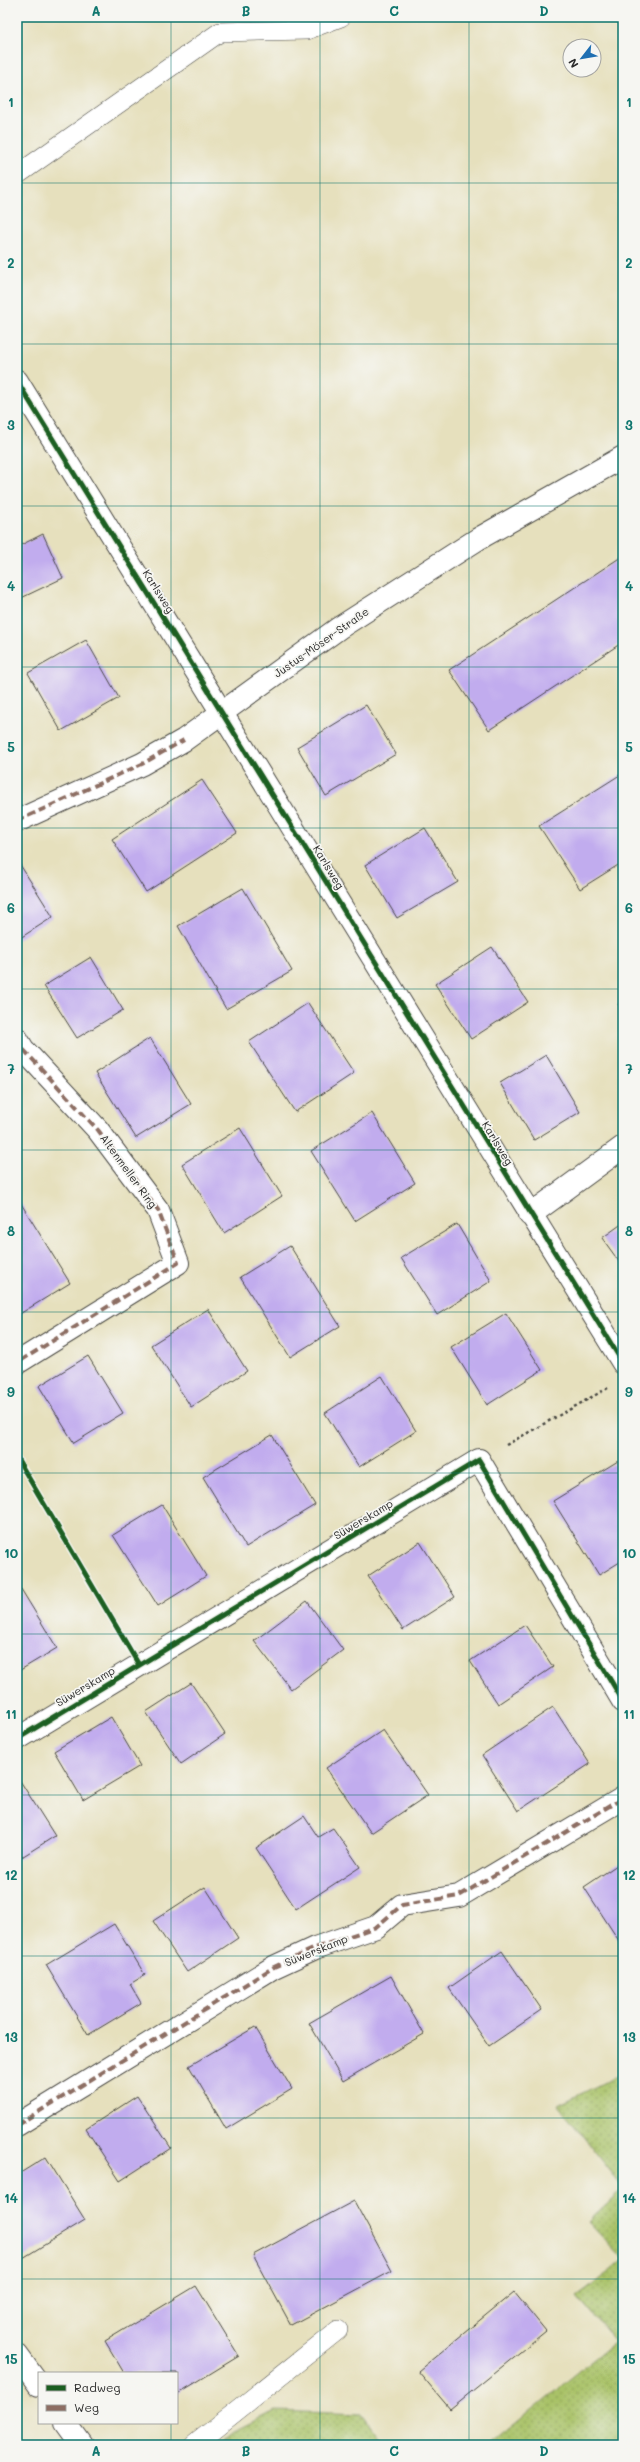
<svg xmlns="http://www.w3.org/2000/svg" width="640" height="2462" font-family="Mali,sans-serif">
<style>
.grass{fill:url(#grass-dots);stroke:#6a764a}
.building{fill:#c1acee}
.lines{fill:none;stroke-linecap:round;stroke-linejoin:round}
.lane-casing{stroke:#474641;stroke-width:20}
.street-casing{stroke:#474641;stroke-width:24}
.path{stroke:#474641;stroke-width:2.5;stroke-dasharray:3 3;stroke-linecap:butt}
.lane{stroke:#fff;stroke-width:19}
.street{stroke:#fff;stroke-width:22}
.quiet{stroke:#8d6e63;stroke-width:4;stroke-dasharray:8 4;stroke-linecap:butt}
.cycleway-casing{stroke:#f6f6f2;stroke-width:8}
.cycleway{stroke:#1b5e20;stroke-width:5}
.grid{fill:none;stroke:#0f766e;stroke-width:1;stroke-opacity:0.55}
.labels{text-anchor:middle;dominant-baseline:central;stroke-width:3.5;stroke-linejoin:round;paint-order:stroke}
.street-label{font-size:11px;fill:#2b2b2b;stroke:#f6f6f2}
.neatline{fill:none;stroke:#0f766e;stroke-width:1.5}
.grid-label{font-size:13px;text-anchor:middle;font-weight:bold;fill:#0f766e}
</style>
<defs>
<pattern id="grass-dots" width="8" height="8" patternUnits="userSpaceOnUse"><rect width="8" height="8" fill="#a9c268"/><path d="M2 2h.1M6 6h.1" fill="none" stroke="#8a9e56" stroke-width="1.8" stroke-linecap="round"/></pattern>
</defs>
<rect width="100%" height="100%" fill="#f6f6f2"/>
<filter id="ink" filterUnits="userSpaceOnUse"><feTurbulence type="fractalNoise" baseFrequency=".025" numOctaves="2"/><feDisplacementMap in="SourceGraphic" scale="8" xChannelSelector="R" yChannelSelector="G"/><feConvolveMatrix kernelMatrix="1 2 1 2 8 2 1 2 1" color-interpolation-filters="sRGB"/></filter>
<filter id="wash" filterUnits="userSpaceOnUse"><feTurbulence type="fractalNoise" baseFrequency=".012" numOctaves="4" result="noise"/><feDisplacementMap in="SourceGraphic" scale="16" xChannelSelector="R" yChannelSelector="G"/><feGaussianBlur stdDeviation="0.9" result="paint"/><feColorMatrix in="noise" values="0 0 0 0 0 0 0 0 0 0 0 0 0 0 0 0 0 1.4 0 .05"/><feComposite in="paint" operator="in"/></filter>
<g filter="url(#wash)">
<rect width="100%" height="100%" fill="#e6e0bd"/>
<path class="grass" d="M623 2073V2187L558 2105Z
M623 2189V2259L588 2222Z
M623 2261V2445H489L615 2342 577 2296Z
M275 2411 362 2414 384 2445H218L235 2431Z"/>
<g id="blocks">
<path class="building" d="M296 17H307L300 22Z
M43 534 63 578 17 600V547Z
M621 557 623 560V642L489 730 449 670Z
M86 640 119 698 61 731 28 673Z
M366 705 396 754 326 796 297 747Z
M623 773V862L580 889 539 826Z
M202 780 237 833 146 892 112 839Z
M425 828 458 882 397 918 365 865Z
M19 863 53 917 17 940V864Z
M243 888 292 971 226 1009 178 926Z
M492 947 528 1002 471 1039 435 984Z
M91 957 123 1010 77 1038 44 986Z
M623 1000V1012L618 1004Z
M308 1003 354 1073 295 1112 249 1042Z
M150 1038 191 1104 136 1138 95 1073Z
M546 1055 580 1112 534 1140 500 1083Z
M372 1113 415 1183 355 1221 311 1151Z
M240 1128 282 1196 224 1233 182 1164Z
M20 1202 70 1283 18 1315 17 1203Z
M623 1223V1267L602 1238Z
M457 1224 491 1281 437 1315 401 1258Z
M290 1246 340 1326 290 1357 240 1277Z
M208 1309 247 1371 191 1407 151 1345Z
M506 1313 542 1370 487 1405 451 1347Z
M88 1356 123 1413 74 1443 39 1386Z
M382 1376 416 1431 359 1467 325 1413Z
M272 1435 315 1505 246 1547 203 1477Z
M618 1461 623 1469V1560L599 1575 553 1501Z
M162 1505 206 1576 158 1606 113 1535Z
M420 1542 455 1597 403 1630 368 1576Z
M21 1589 57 1648 17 1672V1592Z
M307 1601 343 1650 291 1689 254 1641Z
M525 1625 553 1667 498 1704 470 1661Z
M191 1683 225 1734 181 1764 146 1712Z
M553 1707 590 1764 518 1811 482 1755Z
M111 1717 140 1766 83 1800 54 1751Z
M383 1730 428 1795 371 1833 326 1768Z
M17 1776 55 1836 17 1860Z
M304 1816 318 1837 333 1828 360 1867 296 1909 256 1848Z
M623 1861V1947L584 1887Z
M205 1887 238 1938 187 1972 153 1921Z
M114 1924 145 1975 130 1984 141 2003 88 2035 46 1965Z
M502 1951 542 2010 489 2046 449 1988Z
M391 1976 424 2034 343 2081 309 2023Z
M255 2027 292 2089 226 2129 189 2066Z
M137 2096 171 2148 120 2181 86 2129Z
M46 2157 85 2220 18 2261 17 2175Z
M354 2201 392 2271 291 2325 253 2255Z
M196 2286 239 2356 177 2394V2373H124L105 2341Z
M514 2292 546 2331 450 2409 418 2371Z"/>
</g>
</g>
<g filter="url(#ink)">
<use href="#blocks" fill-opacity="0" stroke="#474641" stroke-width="1"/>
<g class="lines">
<defs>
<path id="lane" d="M17 175 220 32 307 30 341 17
M194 2445 338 2330"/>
<path id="street" d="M17 381 623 1363
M17 821 142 764 184 740 339 628 478 539 623 457
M17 1039 23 1049 98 1130 158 1210 178 1263 17 1363
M530 1215 623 1147
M17 1739 479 1460 623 1701
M17 2125 274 1967 315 1948 376 1927 402 1905 459 1896 623 1798
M17 2355 39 2385
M66 2423 82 2445"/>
</defs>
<use href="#lane" class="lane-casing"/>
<use href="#street" class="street-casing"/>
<path class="path" d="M506 1445 608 1388"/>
<use href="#lane" class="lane"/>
<use href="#street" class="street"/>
<path class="quiet" d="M17 821 142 764 184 740
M17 1039 23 1049 98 1130 158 1210 178 1263 17 1363
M17 2125 274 1967 315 1948 376 1927 402 1905 459 1896 623 1798"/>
<defs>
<path id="cycleway" d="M17 381 623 1363
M17 1458 139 1665
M17 1739 479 1460 623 1701"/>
</defs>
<use href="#cycleway" class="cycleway-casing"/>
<use href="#cycleway" class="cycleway"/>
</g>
</g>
<path class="grid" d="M171 17V2373M320 17V2445M469 17V2445M17 183H623M17 344H623M17 506H623M17 667H623M17 828H623M17 989H623M17 1150H623M17 1312H623M17 1473H623M17 1634H623M17 1795H623M17 1956H623M17 2118H623M17 2279H623M171 2423V2445"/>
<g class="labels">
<g class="street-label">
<text transform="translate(159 591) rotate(58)">Karlsweg</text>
<text transform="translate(321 642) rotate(-35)">Justus-Möser-Straße</text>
<text transform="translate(329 867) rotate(59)">Karlsweg</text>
<text transform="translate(498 1143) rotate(59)">Karlsweg</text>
<text transform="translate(129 1171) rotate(54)">Altenmeller Ring</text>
<text transform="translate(363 1519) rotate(-31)">Süwerskamp</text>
<text transform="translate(85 1686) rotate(-31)">Süwerskamp</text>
<text transform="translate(316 1950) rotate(-22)">Süwerskamp</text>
</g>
</g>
<rect width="640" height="2462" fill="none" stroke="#f6f6f2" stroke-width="44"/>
<rect x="38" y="2372" width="140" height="52" fill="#f6f6f2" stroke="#a5a5a2"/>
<rect x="46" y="2385" width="20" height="6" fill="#1b5e20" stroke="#a5a5a2"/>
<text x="74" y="2392" font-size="12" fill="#2b2b2b">Radweg</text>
<rect x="46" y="2405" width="20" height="6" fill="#8d6e63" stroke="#a5a5a2"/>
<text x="74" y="2412" font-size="12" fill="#2b2b2b">Weg</text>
<g transform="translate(582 58) rotate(239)"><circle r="19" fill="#f6f6f2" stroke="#a5a5a2"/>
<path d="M0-3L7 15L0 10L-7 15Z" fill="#1f6fb2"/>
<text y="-6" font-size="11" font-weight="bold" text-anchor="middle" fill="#2b2b2b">N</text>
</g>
<rect x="22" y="22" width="596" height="2418" class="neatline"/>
<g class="grid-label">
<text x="96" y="16">A</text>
<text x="246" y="16">B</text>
<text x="394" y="16">C</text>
<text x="544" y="16">D</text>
<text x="11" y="107">1</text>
<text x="629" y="107">1</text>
<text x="11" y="268">2</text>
<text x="629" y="268">2</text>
<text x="11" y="430">3</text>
<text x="629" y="430">3</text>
<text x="11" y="591">4</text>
<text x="629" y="591">4</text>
<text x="11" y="752">5</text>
<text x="629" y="752">5</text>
<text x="11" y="913">6</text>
<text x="629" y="913">6</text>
<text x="11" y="1074">7</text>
<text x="629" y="1074">7</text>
<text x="11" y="1236">8</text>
<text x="629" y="1236">8</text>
<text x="11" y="1397">9</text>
<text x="629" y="1397">9</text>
<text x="11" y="1558">10</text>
<text x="629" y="1558">10</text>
<text x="11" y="1719">11</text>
<text x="629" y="1719">11</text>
<text x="11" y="1880">12</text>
<text x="629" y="1880">12</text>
<text x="11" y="2042">13</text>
<text x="629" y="2042">13</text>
<text x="11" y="2203">14</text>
<text x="629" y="2203">14</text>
<text x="11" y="2364">15</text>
<text x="629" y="2364">15</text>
<text x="96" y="2456">A</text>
<text x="246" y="2456">B</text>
<text x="394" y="2456">C</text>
<text x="544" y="2456">D</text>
</g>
</svg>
